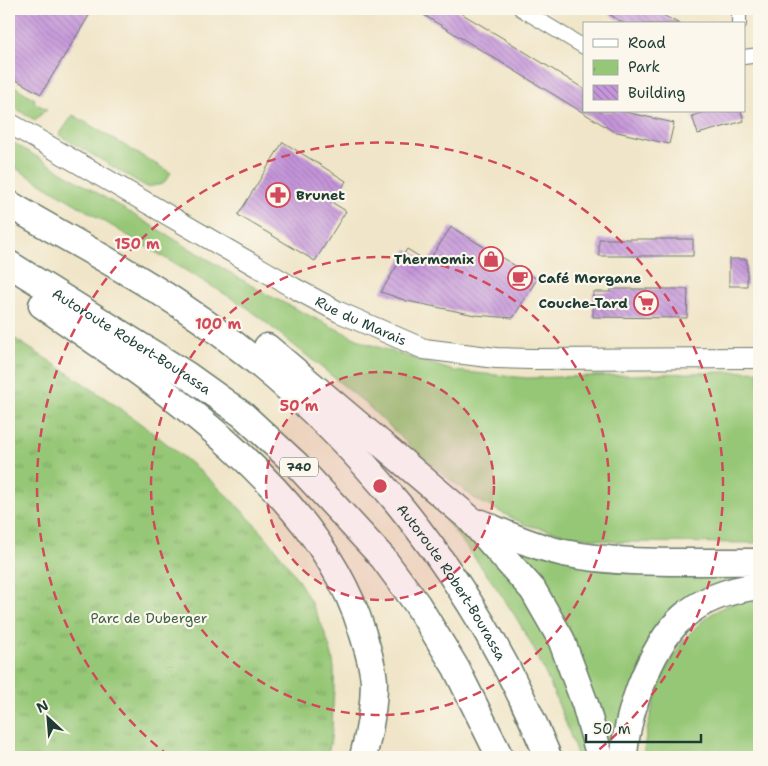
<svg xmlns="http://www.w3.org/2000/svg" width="768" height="766" font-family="'Shantell Sans',sans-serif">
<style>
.green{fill:#96c776;stroke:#5a8255}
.park{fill:url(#park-tufts);stroke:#5a8255}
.building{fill:url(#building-back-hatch)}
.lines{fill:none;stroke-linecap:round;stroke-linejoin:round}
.street-casing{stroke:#687868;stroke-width:16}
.secondary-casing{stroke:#687868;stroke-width:22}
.highway-casing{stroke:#687868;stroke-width:29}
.street{stroke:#fff;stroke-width:14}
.secondary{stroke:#fff;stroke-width:20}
.highway{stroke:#fff;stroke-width:26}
.ring{fill:none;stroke:#d1495b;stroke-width:2.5;stroke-dasharray:9 6}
.labels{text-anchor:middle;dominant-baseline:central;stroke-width:4.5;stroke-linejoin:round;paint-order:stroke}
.shield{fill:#fbf7ec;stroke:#61756b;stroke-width:1}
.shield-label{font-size:12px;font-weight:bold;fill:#1f3d34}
.poi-label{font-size:14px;font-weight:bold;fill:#1f3d34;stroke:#fbf7ec;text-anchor:start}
.street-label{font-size:14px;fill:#1f3d34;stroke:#fbf7ec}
.park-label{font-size:14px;fill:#3d6044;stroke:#fbf7ec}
.centre{fill:#d1495b;stroke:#fbf7ec;stroke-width:2.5}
.ring-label{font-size:15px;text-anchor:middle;font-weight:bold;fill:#d1495b;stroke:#fbf7ec;stroke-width:4.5;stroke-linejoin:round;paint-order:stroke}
</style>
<defs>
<pattern id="park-tufts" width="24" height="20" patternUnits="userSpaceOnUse" patternTransform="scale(1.25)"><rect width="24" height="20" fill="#96c776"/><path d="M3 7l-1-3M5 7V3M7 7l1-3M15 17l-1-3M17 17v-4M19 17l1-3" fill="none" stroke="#7aa362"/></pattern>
<pattern id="building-back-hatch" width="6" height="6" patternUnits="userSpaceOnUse" patternTransform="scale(1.25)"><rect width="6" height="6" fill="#c595da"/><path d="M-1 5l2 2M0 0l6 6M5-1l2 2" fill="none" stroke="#9f7bb2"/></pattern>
</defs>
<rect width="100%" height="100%" fill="#fbf7ec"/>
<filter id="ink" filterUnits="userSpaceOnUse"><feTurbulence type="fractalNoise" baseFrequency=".02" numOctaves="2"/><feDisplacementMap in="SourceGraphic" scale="10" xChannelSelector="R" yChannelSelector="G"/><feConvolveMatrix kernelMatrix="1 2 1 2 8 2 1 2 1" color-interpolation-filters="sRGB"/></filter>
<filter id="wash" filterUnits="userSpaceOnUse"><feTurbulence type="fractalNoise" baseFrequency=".0096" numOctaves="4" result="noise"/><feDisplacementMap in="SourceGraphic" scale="20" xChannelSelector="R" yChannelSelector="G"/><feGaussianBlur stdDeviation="1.12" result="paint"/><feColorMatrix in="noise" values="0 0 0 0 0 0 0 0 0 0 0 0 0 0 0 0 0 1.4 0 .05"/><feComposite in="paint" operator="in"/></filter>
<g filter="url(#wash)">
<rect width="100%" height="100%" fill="#f0e5c8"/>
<path class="green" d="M9 83 35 99 34 103 47 109 35 120 9 105Z
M73 115 171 173 163 184 147 187 59 135Z
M9 140 264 293 365 343 454 371 527 378 759 371V543L618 542 573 536 526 525 477 500 426 461 364 402 248 308 9 164Z
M426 495 527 584 595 757H578C564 717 548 675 528 638 500 587 461 541 426 495Z
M516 549 731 568 759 578 693 598 613 757 512 555Z
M759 597V757H643C651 688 680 606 759 597Z"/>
<path class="park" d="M9 335C122 407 293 516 331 652 336 669 334 688 333 705 332 722 333 742 326 757H9Z"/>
<g id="blocks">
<path class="building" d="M9 9H93L41 94 9 76Z
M414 9H454L506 40 584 89V111H621L674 123 669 144 613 131Z
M601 9H651L680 24H625Z
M708 111H741L744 121 698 134 692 116Z
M283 142 346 181 333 203 346 211 315 261 238 215Z
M451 227 537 279 513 318 475 315 407 301 381 292 407 249 428 262Z
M599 239H693V256H599Z
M729 259H747V286H729Z
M611 289H688L687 318 593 317V292H611Z"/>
</g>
</g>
<g filter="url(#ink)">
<use href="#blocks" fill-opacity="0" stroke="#687868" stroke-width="1"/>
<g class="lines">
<defs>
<path id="street" d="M521 9 584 47
M739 9V24
M744 57 759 55"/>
<g id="secondary">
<path id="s1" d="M9 123 294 288 339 312 424 349 496 358 531 359 759 358"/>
</g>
<g id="highway">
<path id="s2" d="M9 204C66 238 125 268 180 305 345 416 474 573 548 757"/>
<path id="s3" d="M9 264 187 375 243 415 297 465 383 558 417 604 456 668 500 757"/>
<path d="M42 305C157 383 320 491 362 631 367 647 373 665 374 682 374 707 369 734 363 757"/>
<path d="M267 347 469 518 533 590 561 639 585 704 600 757"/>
<path d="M481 523C507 535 536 547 564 553 627 566 695 561 759 562"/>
<path d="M624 757C625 733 632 709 640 687 664 625 691 595 759 586"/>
</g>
</defs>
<use href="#street" class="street-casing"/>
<use href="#secondary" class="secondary-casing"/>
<use href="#highway" class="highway-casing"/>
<use href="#street" class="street"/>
<use href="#secondary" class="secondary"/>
<use href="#highway" class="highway"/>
</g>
</g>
<circle cx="380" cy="486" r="114" fill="#d1495b" fill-opacity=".12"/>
<g class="ring">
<circle cx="380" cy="486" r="114"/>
<circle cx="380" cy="486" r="229"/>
<path d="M169 756A343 343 0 1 1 591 756"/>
</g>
<defs>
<symbol id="pharmacy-ring" viewBox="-11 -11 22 22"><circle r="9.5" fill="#fbf7ec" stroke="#d1495b" stroke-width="1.5"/><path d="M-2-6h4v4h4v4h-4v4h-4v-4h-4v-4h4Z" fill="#d1495b"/></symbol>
<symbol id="shop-ring" viewBox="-11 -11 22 22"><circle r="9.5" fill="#fbf7ec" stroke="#d1495b" stroke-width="1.5"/><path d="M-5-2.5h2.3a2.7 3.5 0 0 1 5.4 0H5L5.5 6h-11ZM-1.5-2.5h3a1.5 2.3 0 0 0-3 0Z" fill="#d1495b"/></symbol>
<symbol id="cafe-ring" viewBox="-11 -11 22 22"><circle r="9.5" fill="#fbf7ec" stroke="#d1495b" stroke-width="1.5"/><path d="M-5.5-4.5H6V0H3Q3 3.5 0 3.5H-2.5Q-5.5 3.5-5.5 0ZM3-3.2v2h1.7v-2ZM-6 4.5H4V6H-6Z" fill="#d1495b"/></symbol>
<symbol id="supermarket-ring" viewBox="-11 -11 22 22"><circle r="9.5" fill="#fbf7ec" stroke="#d1495b" stroke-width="1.5"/><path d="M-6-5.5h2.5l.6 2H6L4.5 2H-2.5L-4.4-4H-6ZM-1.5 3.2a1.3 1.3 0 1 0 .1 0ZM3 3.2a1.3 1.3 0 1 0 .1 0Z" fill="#d1495b"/></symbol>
</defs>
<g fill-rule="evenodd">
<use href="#pharmacy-ring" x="264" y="181" width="28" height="28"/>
<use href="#shop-ring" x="477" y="245" width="28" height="28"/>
<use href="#cafe-ring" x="506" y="264" width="28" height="28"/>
<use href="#supermarket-ring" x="632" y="289" width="28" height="28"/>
</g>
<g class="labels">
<rect class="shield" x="280" y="457.5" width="38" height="19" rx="4"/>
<g class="shield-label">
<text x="299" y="467">740</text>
</g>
<g class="poi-label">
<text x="296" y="195">Brunet</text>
<text x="474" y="259" text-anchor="end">Thermomix</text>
<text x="538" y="278">Café Morgane</text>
<text x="628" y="303" text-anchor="end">Couche-Tard</text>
</g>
<g class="street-label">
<text stroke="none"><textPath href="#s1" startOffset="404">Rue du Marais</textPath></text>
<text stroke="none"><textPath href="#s3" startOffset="145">Autoroute Robert-Bourassa</textPath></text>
<text stroke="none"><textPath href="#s2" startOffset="590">Autoroute Robert-Bourassa</textPath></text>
</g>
<g class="park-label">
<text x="149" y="618">Parc de Duberger</text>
</g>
</g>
<circle cx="380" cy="486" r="8" class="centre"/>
<g class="ring-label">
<text x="137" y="249">150 m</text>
<text x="218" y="329">100 m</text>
<text x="299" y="411">50 m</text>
</g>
<rect width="768" height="766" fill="none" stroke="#fbf7ec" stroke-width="30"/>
<rect x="583" y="22" width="162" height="90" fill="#fbf7ec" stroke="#a3ada2"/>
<rect x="593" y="39" width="25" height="8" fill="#ffffff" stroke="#a3ada2"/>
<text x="628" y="48" font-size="15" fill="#1f3d34">Road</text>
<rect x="593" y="60" width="25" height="15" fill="url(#park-tufts)" stroke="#a3ada2"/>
<text x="628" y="72" font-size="15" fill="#1f3d34">Park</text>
<rect x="593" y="85" width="25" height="15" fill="url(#building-back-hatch)" stroke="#a3ada2"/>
<text x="628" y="98" font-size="15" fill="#1f3d34">Building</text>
<g transform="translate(48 718) rotate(334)" stroke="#fbf7ec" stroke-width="4" paint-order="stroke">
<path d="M0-4L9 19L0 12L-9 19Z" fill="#1f3d34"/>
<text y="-8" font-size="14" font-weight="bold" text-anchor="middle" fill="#1f3d34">N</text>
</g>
<path d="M586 734v8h115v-8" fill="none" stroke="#1f3d34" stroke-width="2.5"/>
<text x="593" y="734" font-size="15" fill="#1f3d34" stroke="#fbf7ec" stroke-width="4" paint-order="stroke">50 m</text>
</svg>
